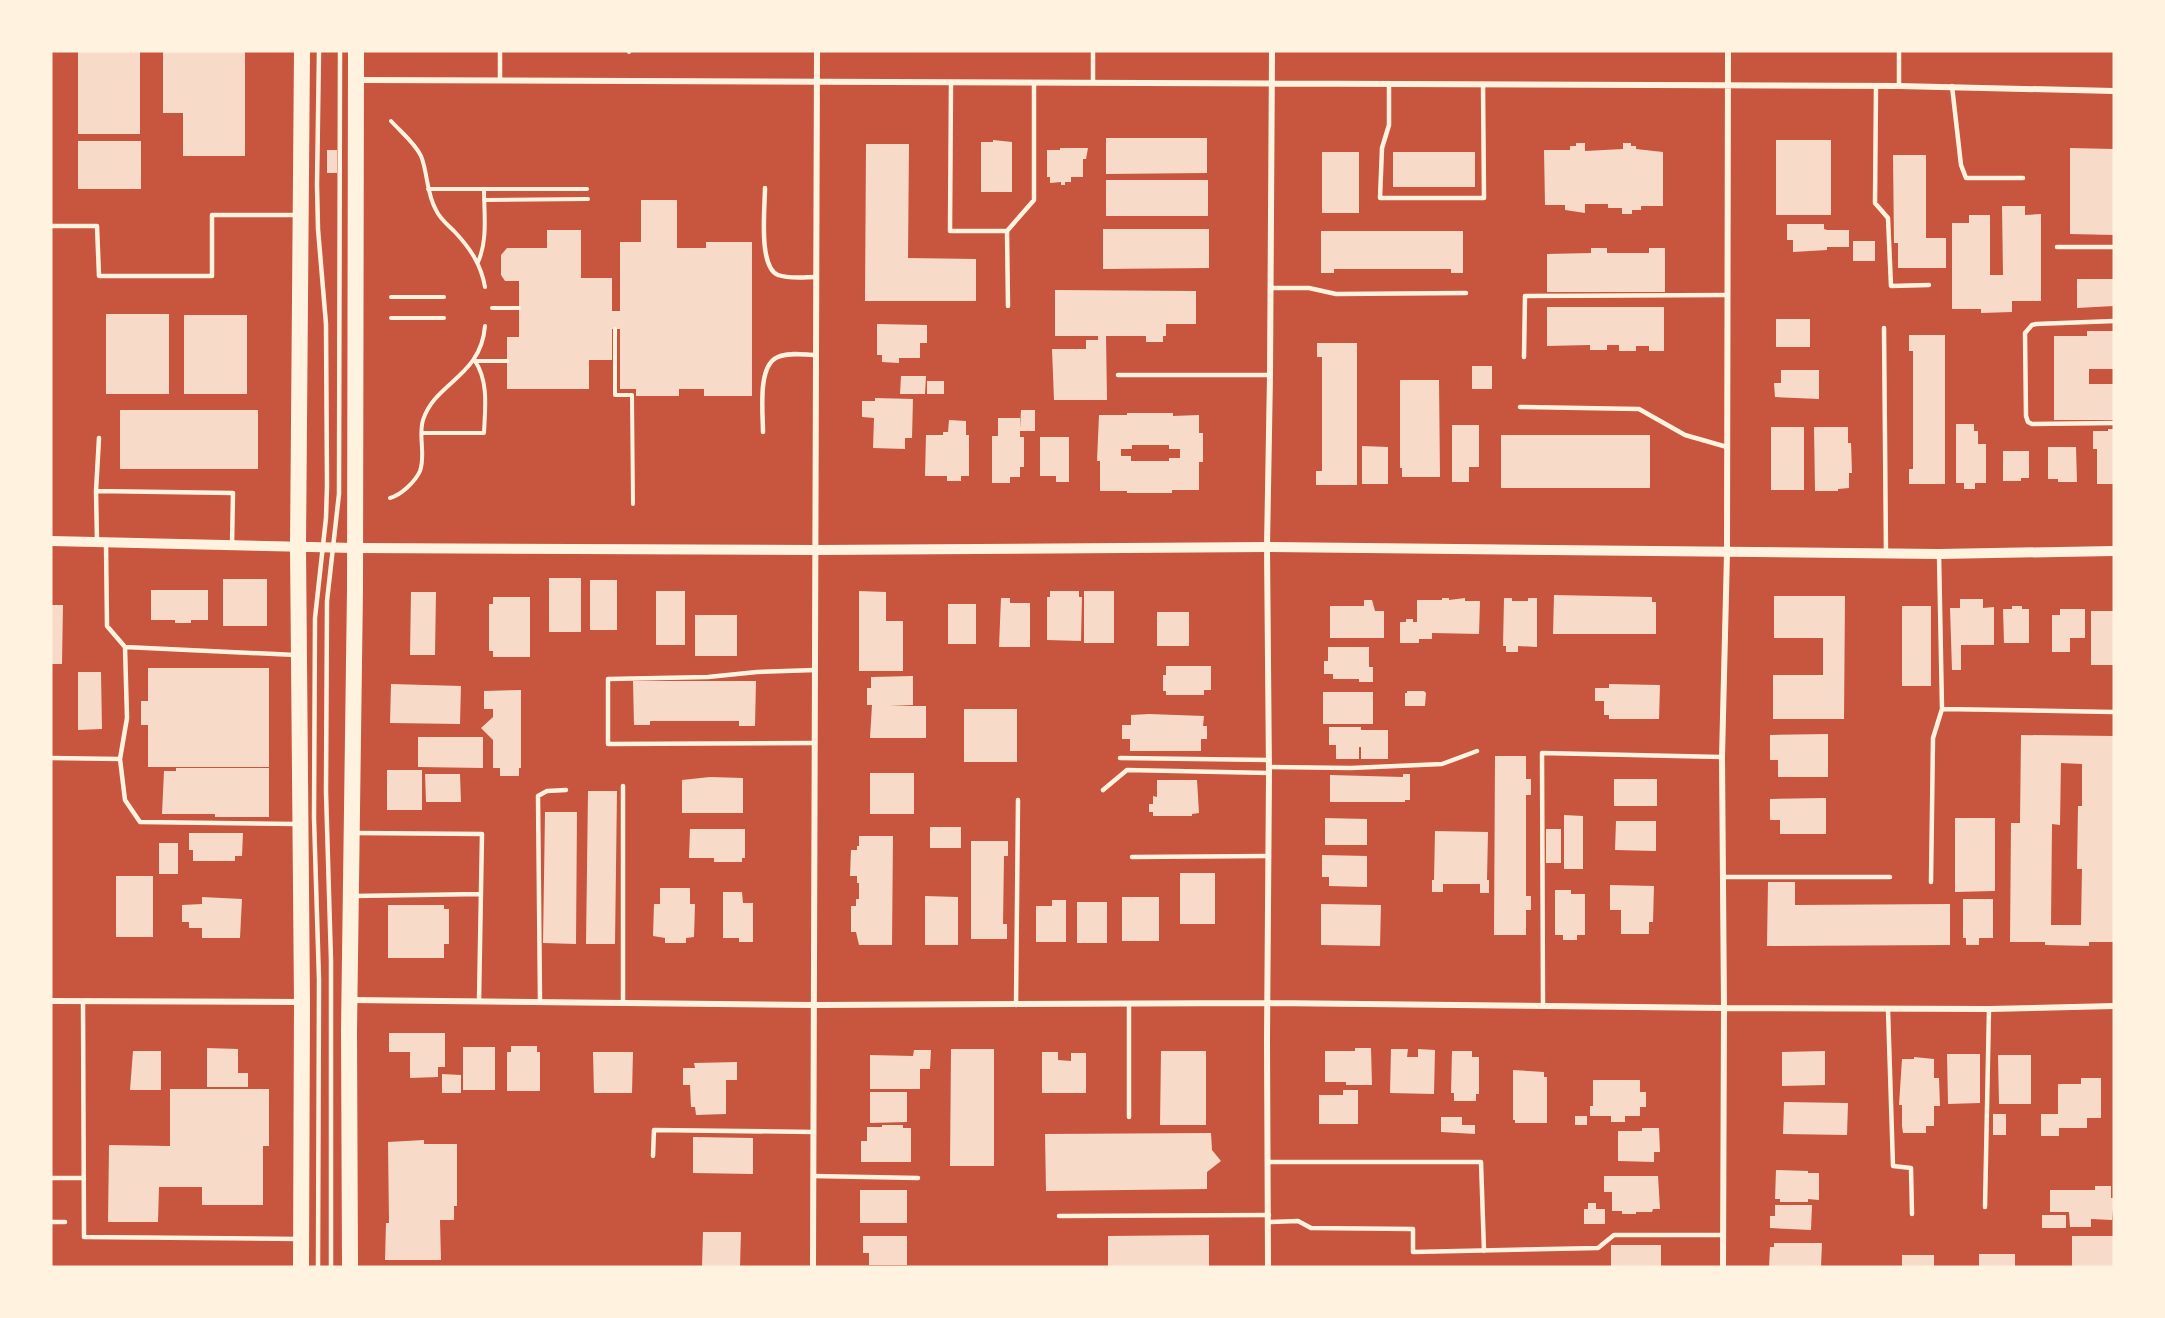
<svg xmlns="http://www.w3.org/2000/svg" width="2165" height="1318" font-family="'Crimson Pro',serif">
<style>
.building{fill:#f7dbc8;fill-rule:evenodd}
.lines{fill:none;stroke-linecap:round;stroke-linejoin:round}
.path{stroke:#fff3e0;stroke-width:4}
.service{stroke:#fff3e0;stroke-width:4.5}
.minor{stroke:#fff3e0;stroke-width:6}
.tertiary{stroke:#fff3e0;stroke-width:10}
.trunk{stroke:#fff3e0;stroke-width:16}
</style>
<rect width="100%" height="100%" fill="#c8553d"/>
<path class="building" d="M78 51H140V134H78Z
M163 52H245V156H183V113H163Z
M1106 138H1207V173L1106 174Z
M993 140 1012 142V192H981V142H993Z
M1776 140H1831V215H1776Z
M78 141H141V189H78Z
M1576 143H1585V151L1623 149V143H1631V146H1636V149L1663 152V206H1641V210H1632V214H1622V208H1608V204H1585V213L1565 210V205H1545L1544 150H1570V146H1576Z
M866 144H909L908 258 976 259V301H865Z
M1060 148H1088L1086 159H1083V177H1071V182H1065V185H1061V182L1050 183V177H1047V150H1060Z
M2070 148 2114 149V235L2070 234Z
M327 150H337V173H327Z
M1322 152H1359V213H1322Z
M1393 152H1475V187H1393Z
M1893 155H1926V238H1946V268H1898V243H1894Z
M1106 180H1208V216H1106Z
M641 200H677V248H706V242H752V396H704V389H679V396H636V389H620V329H612V360H589V389H507V337H519V281H505L501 275V255L507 248H547V230H581V278H612V311H620V242H641Z
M2002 206H2025V215L2041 214V301H2012V312L1981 313V309H1952V223H1969V215H1990V275H2003Z
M1787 224H1824V229L1827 230H1849V247H1827V250L1793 252V240H1787Z
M1103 229H1209V268L1103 269Z
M1321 231H1463V273H1451V269H1334V273H1321Z
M1853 241H1875V261H1853Z
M1591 248H1607V253H1649V248H1665V292H1547V254L1591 253Z
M2077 279H2114V306L2077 308Z
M1055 290 1196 291V324H1166V336H1163V342H1146V336H1106L1107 400H1054L1052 349H1086V340H1098V336H1055Z
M1547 307H1664V351H1649V346H1636V351H1619V345H1607V350H1590V345L1547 346Z
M106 314H169V394H106Z
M184 315H247V394H184Z
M1776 319H1810V347H1776Z
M877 324 927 325V343H920V358H899V363L882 362V355H877Z
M2087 331H2114V369H2089V384H2114V420H2054V336H2087Z
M1909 335H1945V484H1909V469H1913V351H1909Z
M1317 343H1357V485H1316V471H1322V357H1317Z
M1472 366H1492V389H1472Z
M1781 370H1819V399L1775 397 1774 383H1781Z
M901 376H926L925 394H900Z
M1400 380H1439L1440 477H1402V468H1400Z
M927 381H944V394H927Z
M875 398 913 399 912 438H905V449L873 448 874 418 862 417V401H875Z
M120 410H258V469H120Z
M1021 410H1035V431H1020V437H1024V467H1020V477H1010V483H992V436H998V418H1020V429Z
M1127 413H1173V416L1199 415V433H1203V462H1199V490H1172V493H1127V491H1100V461H1097L1099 415H1127ZM1132 445H1169V449H1180V458H1169V461H1131V456H1121V449H1132Z
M949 420 966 421V435H969V476H961V481H947V476H925L926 435H943V432H948Z
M1956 424H1974V431H1978V444H1986V483H1975V489H1964V483H1956Z
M1452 425H1479V467H1469V482H1452Z
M1771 427H1804V490H1771Z
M1814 427H1848V443H1851L1852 473H1849V488L1838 489V491H1815Z
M2108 429H2114V484H2097V449H2093V431H2108Z
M1501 435H1650V488H1501Z
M1040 437H1069V482H1056V476H1040Z
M1362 446 1388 447V484H1362Z
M2048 447H2076L2077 482H2058V479H2048Z
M2003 451H2029V478H2021V481H2003Z
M549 578H581V632H549Z
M223 579H267V626H223Z
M590 580H617V630H590Z
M151 590H208V620H191V623H175V620H151Z
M656 591H685V645H656Z
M859 591 886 592V621H903V671H859Z
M1050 591H1079V597H1082L1081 641 1047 640V597H1050Z
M1084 591H1114V643H1084Z
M411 592H436L435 655H410Z
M1554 595 1652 597V602H1656V634H1553Z
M1774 596H1845L1844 719H1773V675H1823V638H1774Z
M493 597H530V657H493V651H489V604H493Z
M1001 598H1010V603H1030V647H999Z
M1442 598H1449V600L1465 598V601H1480L1479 634 1432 633V639H1419V643H1400V622H1406V619H1413V622H1417V600H1442Z
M1504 598H1512V601H1528V598H1537V647L1518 646V652H1506V646H1503Z
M1960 599H1983V608L1994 607V645H1961V670H1952L1950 608H1960Z
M1364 600H1372L1375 611H1384V638H1330V606H1364Z
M948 604H976V644H948Z
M51 605H63L62 664H51Z
M1902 606H1931V686H1902Z
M2012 606H2022V609H2029V643H2004L2003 609H2012Z
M2060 609H2085V638H2070V652H2052V615H2060Z
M2091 611H2114V665H2091Z
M1157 612H1189V646H1157Z
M695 615H737V656H695Z
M1328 647H1369V667H1373V682H1359V679H1333V674H1324V661H1328Z
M1166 666H1211V690H1204V695H1166V691H1163V675H1166Z
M148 668H269V767H148V725H141V701H148Z
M78 672H101L102 729 78 730Z
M913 676V705L889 706H926V738H870L872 705H867V688H871V677Z
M633 681H756L755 726H739V721H650V725H634Z
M391 684 461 686 460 724 390 723Z
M1609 684 1660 685 1659 719H1609V715H1604V701H1595V688H1609Z
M521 690V768H519V776H500V768H493V740L481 728 493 717V709H484V691Z
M1407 691H1424L1426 693 1425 706H1405V693H1407Z
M1323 692H1373V724H1323Z
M964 709H1017V762H964Z
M1149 714 1204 716 1203 726H1207V739H1201V751H1130V739H1122V725H1131V715Z
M1329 727H1361V730H1388V759H1361V747H1359V759H1336V745H1329Z
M1828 734V777H1778V760H1770V735Z
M2021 735 2114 736V942H2089V946L2045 945V942H2010L2011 823H2020ZM2061 763 2082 764V806H2078L2077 869H2082L2081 925H2051L2052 824 2060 825Z
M418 737H483V768L418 767Z
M1495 756H1526V779H1531V795H1526V896H1531V910H1526V935H1494Z
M176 768H269V817H215V814H162L164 771H176Z
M387 770H422V810H387Z
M870 773H914V814H870Z
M425 774H460L461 802H426Z
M1403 774H1410V800H1405V802H1330V775L1403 777Z
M710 777 743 778V813H682V780Z
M1614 779H1657V806H1614Z
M1157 780H1197L1199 813 1192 814V816H1153V812H1149V804H1153V796L1157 797Z
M588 791H617L615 944H586Z
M1826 798V834H1780V820H1770V799Z
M545 812H577L576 944 543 943Z
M1564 815 1583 816V869H1564Z
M1325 818 1367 819V845H1325Z
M1955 818H1995V891L1955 892Z
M1616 821H1656V851L1615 850Z
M930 827H961V848H930Z
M690 829H745V858H742V862H714V858H689Z
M1546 829H1561V863H1546Z
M1435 831 1488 832 1487 880H1489V893H1480V884H1443V892H1432V880H1434Z
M189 833H243L242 856H235V861H193V850H189Z
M859 836H893L892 945H859L856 932H851V906H856V899H859V883H857V876H850L851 850H857V846H859Z
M971 841H1008V856H1004L1003 924H1007V939H971Z
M159 843H178V874H159Z
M1322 855 1367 856V887L1329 886V877H1322Z
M1180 873H1215V924H1180Z
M116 876H153V937H116Z
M1768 882H1795V905L1950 904V945L1767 946Z
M1610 885 1654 886 1653 922H1649V934H1621V910H1610Z
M660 888H690V904H695L694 937 686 938V943H665V938L653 936 654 904H660Z
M1555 890H1571V894H1585V935H1577V940H1563V935H1555Z
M723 892H742L743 903H753V942H739V938H723Z
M925 896 958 897V945H925Z
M202 897 242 899 240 938H202V928H189V922H182V905L202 904Z
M1122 897H1159V941H1122Z
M1963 899H1993V938H1979V945H1966V938H1963Z
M1052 900H1066V942H1036V906H1052Z
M1077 902H1107V943H1077Z
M1321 904 1381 905 1380 946 1321 945Z
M388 905H444V909H449V944H444V958H388Z
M389 1033H445V1067H438V1077L410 1078V1052H389Z
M511 1046H537V1052H540V1091H507V1052H511Z
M463 1047H495V1090H463Z
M207 1048 238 1049V1073H248V1087H207Z
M1355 1048H1371L1372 1085H1346V1082H1325V1051H1355Z
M951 1049H994V1166H950Z
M1391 1049H1408L1407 1057H1418V1049L1435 1050 1434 1094 1390 1093Z
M914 1050H931L930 1069H920V1089H870V1055L913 1056Z
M133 1051H161V1090H130Z
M1161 1051H1206V1125H1160Z
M1452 1051H1472V1057H1479V1094H1476V1101H1454V1093H1451Z
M1825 1051V1085L1782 1086V1052Z
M593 1052H633L632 1093H594Z
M1042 1052H1058V1060L1071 1061V1053H1086V1093H1042Z
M1947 1054H1980V1103L1948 1104Z
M1998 1055H2031V1104H1999Z
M1914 1057 1934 1059V1078H1939L1940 1106H1934V1126H1926V1133H1903L1902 1126V1105H1899L1902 1059H1914Z
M737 1062V1080H726V1114L696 1115 695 1107H691L690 1085H683V1068H695L694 1063Z
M1513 1070 1544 1072V1077H1547V1123H1515V1120H1513Z
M442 1074 461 1075V1093H442Z
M2081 1078H2101V1118H2087V1128H2059V1136H2041V1114H2058V1084H2081Z
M1593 1080H1640V1092H1646V1107H1640V1116H1625V1122H1611V1116H1590V1106H1593Z
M170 1089H269V1146H263V1205H202V1187H159L158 1222H108L109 1145 170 1146Z
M1343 1090H1358V1124H1319V1095H1343Z
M870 1092H907V1122L870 1123Z
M1784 1102 1848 1103 1847 1135 1783 1134Z
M1993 1114H2006V1135H1993Z
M1575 1116H1587V1125H1575Z
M1441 1117H1462V1125H1475V1134L1441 1132Z
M882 1125H903V1128H911V1162H861V1141H867V1127H882Z
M1642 1128H1659L1660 1152H1654V1162L1618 1161V1131H1642Z
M1211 1133 1212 1150 1221 1161 1207 1172V1189L1046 1191 1045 1134Z
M693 1137 753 1138V1174L693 1173Z
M424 1140V1144H457V1206H454V1220H440L441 1260H385L386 1223H389L388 1142Z
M1776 1170 1808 1171V1173H1819V1200L1808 1199V1202H1780V1199H1775Z
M1604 1176H1658L1660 1209H1653L1652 1212H1636V1214H1622V1211H1612V1192H1604Z
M2095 1186H2111V1198H2114L2112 1220 2091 1219V1227H2070L2069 1212H2050V1190H2095Z
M860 1190H907V1223H860Z
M1588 1203H1596V1209H1605V1224H1584V1209H1588Z
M1775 1205H1812L1811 1230 1770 1228V1216H1775Z
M2042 1215H2066V1228H2042Z
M703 1232H741L740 1267H702Z
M1209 1235V1267H1108V1236Z
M863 1236H907V1265H869V1253H863Z
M2072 1236H2114V1267H2072Z
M1774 1243H1822L1821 1267H1769L1770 1247H1774Z
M1611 1245H1661V1267H1611Z
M1979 1254H2015V1267H1979Z
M1902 1255H1934V1267H1902Z"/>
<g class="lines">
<path class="path" d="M629 51V52
M391 121C401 132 415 143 421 156 428 173 426 192 436 210 440 219 447 224 454 231 470 248 481 264 485 287
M428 189H587
M484 200 588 199
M478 262C488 240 484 213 484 189
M391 297H444
M492 308H519
M391 318H444
M615 329V395H632L633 504
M475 361H507
M422 433H484C485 409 489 382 475 361
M390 498C401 495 415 482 420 471 426 454 418 437 423 420 435 382 481 377 485 326"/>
<path class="service" d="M500 80V51
M951 82 950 231H1007L1034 200V83
M1093 83V51
M1389 84V125L1382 148 1380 198H1484L1483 84
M1876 86 1875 203 1888 218 1891 286 1929 285
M1899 86V51
M1952 86 1961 165 1966 178H2023
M765 188C765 207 758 267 778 275 789 279 805 277 816 277
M51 226H97L99 276H212V215H298
M1007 231 1008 306
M2057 247H2114
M1270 288H1309L1336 294 1466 293
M2114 321 2036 324 2032 325 2025 333 2026 416 2028 422 2032 424 2114 423
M1884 328 1886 554
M1524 357 1525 296 1727 295
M1118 375H1270
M1520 407 1639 409 1685 435 1727 447
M763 432C763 413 757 365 778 357 788 352 805 355 816 355
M96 491 99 438
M97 541 96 491 233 493 232 545
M106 544 107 626 125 647 127 718 120 759
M125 647 296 655
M815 670 757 672 708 677 608 679V744L815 743
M1942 709 2114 712
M51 758 120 759 125 800 140 822 297 824
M1120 758 1269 760
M1269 767 1351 768 1442 764 1477 751
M623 786V1003
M1103 790 1127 770 1269 773
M355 833 482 834 479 1001
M1132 857 1269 856
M1723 877H1890
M1931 882 1933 738 1942 709 1939 554
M354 896 481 894
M83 1001 84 1237 299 1239
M540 1002 538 796 547 791 566 790
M1016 1005 1018 800
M1129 1005V1117
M1543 1006 1542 753 1722 757
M1888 1009 1893 1166 1911 1168 1912 1214
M653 1156 654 1130 814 1132
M1269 1162H1481L1484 1251
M813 1176 918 1178
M51 1178H84
M1985 1207 1989 1009
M1059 1216 1269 1215
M51 1222H65
M1269 1222 1298 1221 1311 1228 1413 1229V1252L1598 1248 1614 1235H1723
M318 1267 319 980 314 818 315 618 326 518 327 486 326 324 318 229 317 185 319 51
M331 1267V961L326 792 327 601 339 494 340 51"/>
<path class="minor" d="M357 80 1899 86 2114 91
M350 1000 815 1005 1268 1003 1724 1008 1989 1009 2114 1006
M51 1001 302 1002
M813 1267 817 51
M1268 1267 1267 1040 1269 773 1267 547 1270 375 1272 51
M1723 1267 1724 1008 1722 757 1727 553 1728 51"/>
<path class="tertiary" d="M51 541 355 548 815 550 1267 547 1939 554 2114 551"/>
<path class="trunk" d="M301 1267 302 1002 298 547 302 51
M350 1267 349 1031 355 589 356 51"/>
</g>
<rect width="2165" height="1318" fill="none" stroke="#fff3e0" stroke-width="105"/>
</svg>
